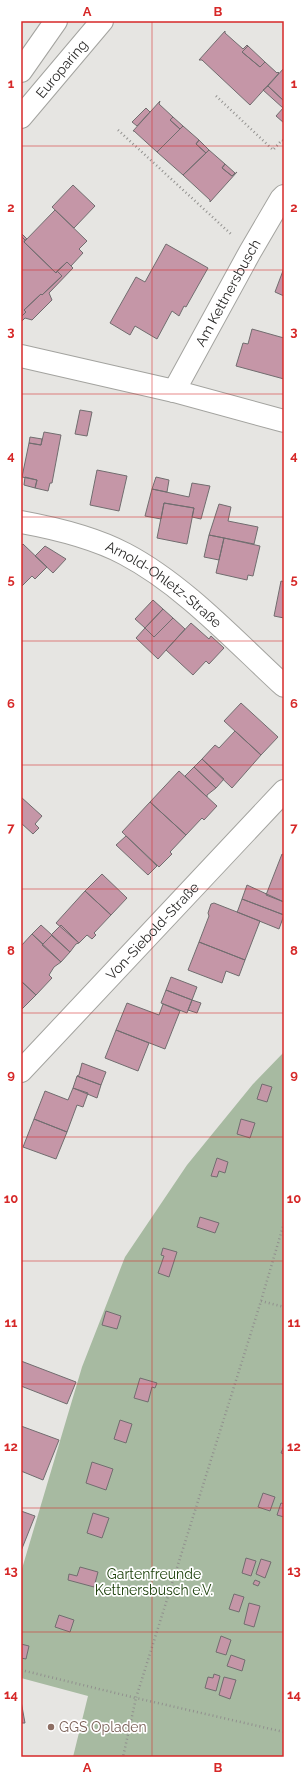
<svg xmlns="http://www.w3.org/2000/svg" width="305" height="1778" font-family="Raleway,sans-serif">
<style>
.green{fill:#a7baa1}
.building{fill:#c596a7;stroke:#716d6f}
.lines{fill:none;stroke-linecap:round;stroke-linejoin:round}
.minor-casing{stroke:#a3a39f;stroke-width:24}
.secondary-casing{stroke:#a3a39f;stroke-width:24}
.path{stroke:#91908e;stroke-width:2.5;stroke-dasharray:1 3;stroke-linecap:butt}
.minor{stroke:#fff;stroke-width:22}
.secondary{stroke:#fff;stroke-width:22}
.grid{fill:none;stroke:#d62828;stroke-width:1;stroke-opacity:0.55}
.education-dot{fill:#8d6e63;stroke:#fff;stroke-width:1.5}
.labels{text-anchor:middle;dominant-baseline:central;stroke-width:3.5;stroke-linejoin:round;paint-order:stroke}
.street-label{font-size:14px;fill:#2c2b2a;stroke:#fff}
.park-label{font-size:14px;fill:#173c05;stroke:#fff}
.education-label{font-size:14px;fill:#785e54;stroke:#fff;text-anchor:start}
.neatline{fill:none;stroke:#d62828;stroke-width:1.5}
.grid-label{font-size:13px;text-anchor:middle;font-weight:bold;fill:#d62828}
</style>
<rect width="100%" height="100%" fill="#e6e5e2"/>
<path class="green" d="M284 1052V1757H73L88 1696 21 1678V1572L82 1367 125 1257 187 1165 253 1084Z"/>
<path class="building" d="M225 31V33L243 49 247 45 248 46 242 52 260 67 265 62 277 73 278 72 279 73 250 105 202 60H199Z
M248 46 265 62 260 67 242 52Z
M284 68V101L268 86 267 87Z
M268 86 284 101 283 108 263 90Z
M160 101 159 104 173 117 170 120 180 129 157 152 134 131H133Z
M284 107V123L276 116Z
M146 108 150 112 137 126 132 122Z
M173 117 183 126 180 129 170 120Z
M183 126 199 140 196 144 206 153 183 175 157 152Z
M199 140 209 150 206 153 196 144Z
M209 150 225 164 222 168 232 176 237 172 210 202V200L183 175Z
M225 164 235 173 232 176 222 168Z
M73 185 95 206 74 228 52 207Z
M55 210 87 241 79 249 83 253 71 266 67 262 56 273 24 242Z
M21 233 27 239 25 240 21 236Z
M21 236 25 240 24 242 56 273 57 271 62 276 42 295 41 294 24 310 26 312 21 317Z
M166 244 208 268 186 307 184 306 179 316 172 311 157 339 135 326 130 335 110 323 136 277 145 282Z
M67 262 73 268 49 293 52 300 32 320 25 318 21 322V317L26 312 24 310 41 294 42 295 62 276 57 271Z
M284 268V296L275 292Z
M252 329 284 338V379L236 366 243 343 248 344Z
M80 410 92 412 87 436 75 434Z
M44 432 61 435 52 483H50L48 491 35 488 37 480 22 477 29 443 41 445Z
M30 437 42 439 41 445 29 443Z
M97 470 127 476 119 511 90 505Z
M25 477 37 480 35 488 24 485Z
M156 477 169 480 167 492 152 489Z
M192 483 210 486 201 519 192 517 194 508 164 503 161 519 145 516 152 489 189 497Z
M164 503 194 508 187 544 157 538Z
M219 504 231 507 228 521 258 527 254 544 209 535Z
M209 535 224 538 219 560 204 557Z
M224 538 260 546 253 576 248 575 247 580 216 573Z
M23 544 47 567 35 579 32 576 21 587V546Z
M45 546 66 559 53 573 35 556Z
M281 581 284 582V618L274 616Z
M153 600 163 609 145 628 135 619Z
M163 609 173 618 154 637 145 628Z
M173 618 185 629 158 659 136 638 145 628 154 637Z
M191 623 209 639 211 636 224 648 209 664 206 661 193 675 166 650Z
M241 703 278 737 261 755 224 721Z
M235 731 261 755 232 788 202 759 215 745 219 748Z
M202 759 224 779 216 788 194 767Z
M194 767 216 788 207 795V797L185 776Z
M179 771 217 806 204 820 202 818 186 835 150 802Z
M21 797 42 816 35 824 39 828 33 834 21 823Z
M150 802 186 835 170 852 172 854 159 867 122 832Z
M126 836 157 866 148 875 116 845Z
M282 854 284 855V902L266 895Z
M102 874 127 898 111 915 85 891Z
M247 885 284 902V915L242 899Z
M85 891 111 915 94 933 96 935 92 939 87 935 79 943 56 923Z
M242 899 284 915 279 929 237 912 238 910Z
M214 903 260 921 245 960 199 942 209 916 208 913 211 904Z
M41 925 52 935 43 944 32 934Z
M61 925 79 943 76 944 70 952 51 935Z
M32 934 61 962 54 967 49 975 52 978 36 995 21 981V946Z
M52 935 70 952 61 962 42 945Z
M199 942 245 960 239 976 226 971 222 983 188 970Z
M171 977 197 987 192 1000 166 990Z
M21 981 36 995 21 1010Z
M166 990 192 1000 187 1013 161 1003Z
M192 1000 201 1003 197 1013 188 1010Z
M127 1003 159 1015 163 1004 180 1011 165 1049 116 1030Z
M116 1030 149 1043 138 1071 105 1058Z
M82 1063 106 1072 101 1085 77 1076 79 1075Z
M77 1076 101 1085 97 1098 73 1088Z
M262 1084 272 1087 267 1102 257 1099Z
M73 1088 88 1093 83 1107 77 1105 67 1132 34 1119 45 1091 68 1100Z
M34 1119 67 1132 56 1159 23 1147Z
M241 1119 255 1123 250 1138 237 1134Z
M217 1158 228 1162 225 1173 219 1171 217 1177 211 1176Z
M200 1217 219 1223 215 1233 197 1227Z
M163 1248 177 1252 169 1277 158 1273 164 1256 161 1255Z
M106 1311 121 1316 117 1329 102 1325Z
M21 1361 76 1382 67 1404 21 1386Z
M140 1378 157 1383 155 1388 152 1387 148 1402 134 1398Z
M120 1420 132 1424 126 1443 114 1439Z
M21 1426 59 1440 43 1480 21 1471Z
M284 1446V1454L281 1453Z
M92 1462 113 1469 106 1490 86 1483Z
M263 1493 275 1497 270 1511 258 1507Z
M281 1503 284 1504V1517L277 1515Z
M21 1511 35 1516 21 1551Z
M93 1513 109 1518 102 1538 87 1533Z
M246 1558 256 1561 251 1576 242 1573Z
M261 1559 271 1562 265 1578 256 1574Z
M80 1567 98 1572 94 1587 68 1580 69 1574 77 1576Z
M255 1580 260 1582 258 1586 253 1584Z
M234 1594 244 1597 239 1612 229 1609Z
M249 1603 260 1606 254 1627 244 1624Z
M59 1615 74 1620 70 1632 55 1627Z
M221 1636 231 1640 226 1655 216 1652Z
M21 1644 29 1646 26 1659 21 1658Z
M231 1655 245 1660 242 1671 227 1666Z
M214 1674 220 1676 216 1691 205 1688 208 1677 213 1678Z
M224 1677 236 1680 230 1699 219 1695Z
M21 1701 25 1723H21Z"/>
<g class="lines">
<defs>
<g id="minor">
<path d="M21 356 174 391 284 421"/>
<path id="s1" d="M174 391 250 252 281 199 284 196"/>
<path id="s2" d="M21 522C54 528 95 538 125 554 184 585 235 641 284 686"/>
<path id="s3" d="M21 1071 284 791"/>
</g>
<g id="secondary">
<path d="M21 71 56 21"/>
<path id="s4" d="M21 117 102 21"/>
</g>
</defs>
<use href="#minor" class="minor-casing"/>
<use href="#secondary" class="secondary-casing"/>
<path class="path" d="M216 96 273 150 282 140 284 141
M118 130 232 235
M284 1223 261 1301 136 1698 284 1732
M261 1301 284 1307
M21 1670 136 1698 123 1757"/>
<use href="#minor" class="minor"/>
<use href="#secondary" class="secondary"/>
</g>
<path class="grid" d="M152 21V1757M21 146H284M21 270H284M21 394H284M21 517H284M21 641H284M21 765H284M21 889H284M21 1013H284M21 1137H284M21 1261H284M21 1384H284M21 1508H284M21 1632H284"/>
<circle class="education-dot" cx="51" cy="1727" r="4"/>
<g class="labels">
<g class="street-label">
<text stroke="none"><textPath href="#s4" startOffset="63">Europaring</textPath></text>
<text stroke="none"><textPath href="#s1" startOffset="112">Am Kettnersbusch</textPath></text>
<text stroke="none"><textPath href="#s2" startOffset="158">Arnold-Ohletz-Straße</textPath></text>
<text stroke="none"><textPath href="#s3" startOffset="192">Von-Siebold-Straße</textPath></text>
</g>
<g class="park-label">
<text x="154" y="1574">Gartenfreunde<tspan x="154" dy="16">Kettnersbusch e.V.</tspan></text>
</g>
<g class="education-label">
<text x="59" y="1727">GGS Opladen</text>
</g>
</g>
<rect width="305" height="1778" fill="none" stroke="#ffffff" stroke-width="44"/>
<rect x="22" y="22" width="261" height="1734" class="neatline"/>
<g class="grid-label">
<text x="87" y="16">A</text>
<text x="218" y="16">B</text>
<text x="11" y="88">1</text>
<text x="294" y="88">1</text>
<text x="11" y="212">2</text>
<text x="294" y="212">2</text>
<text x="11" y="336">3</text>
<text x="294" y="336">3</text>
<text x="11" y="460">4</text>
<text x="294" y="460">4</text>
<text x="11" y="584">5</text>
<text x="294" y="584">5</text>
<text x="11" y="708">6</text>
<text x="294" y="708">6</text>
<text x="11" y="832">7</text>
<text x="294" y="832">7</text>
<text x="11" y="955">8</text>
<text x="294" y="955">8</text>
<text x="11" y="1079">9</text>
<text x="294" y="1079">9</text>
<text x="11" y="1203">10</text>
<text x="294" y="1203">10</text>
<text x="11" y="1327">11</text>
<text x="294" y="1327">11</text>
<text x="11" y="1451">12</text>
<text x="294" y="1451">12</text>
<text x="11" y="1575">13</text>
<text x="294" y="1575">13</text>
<text x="11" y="1699">14</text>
<text x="294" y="1699">14</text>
<text x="87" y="1772">A</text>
<text x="218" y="1772">B</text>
</g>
</svg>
